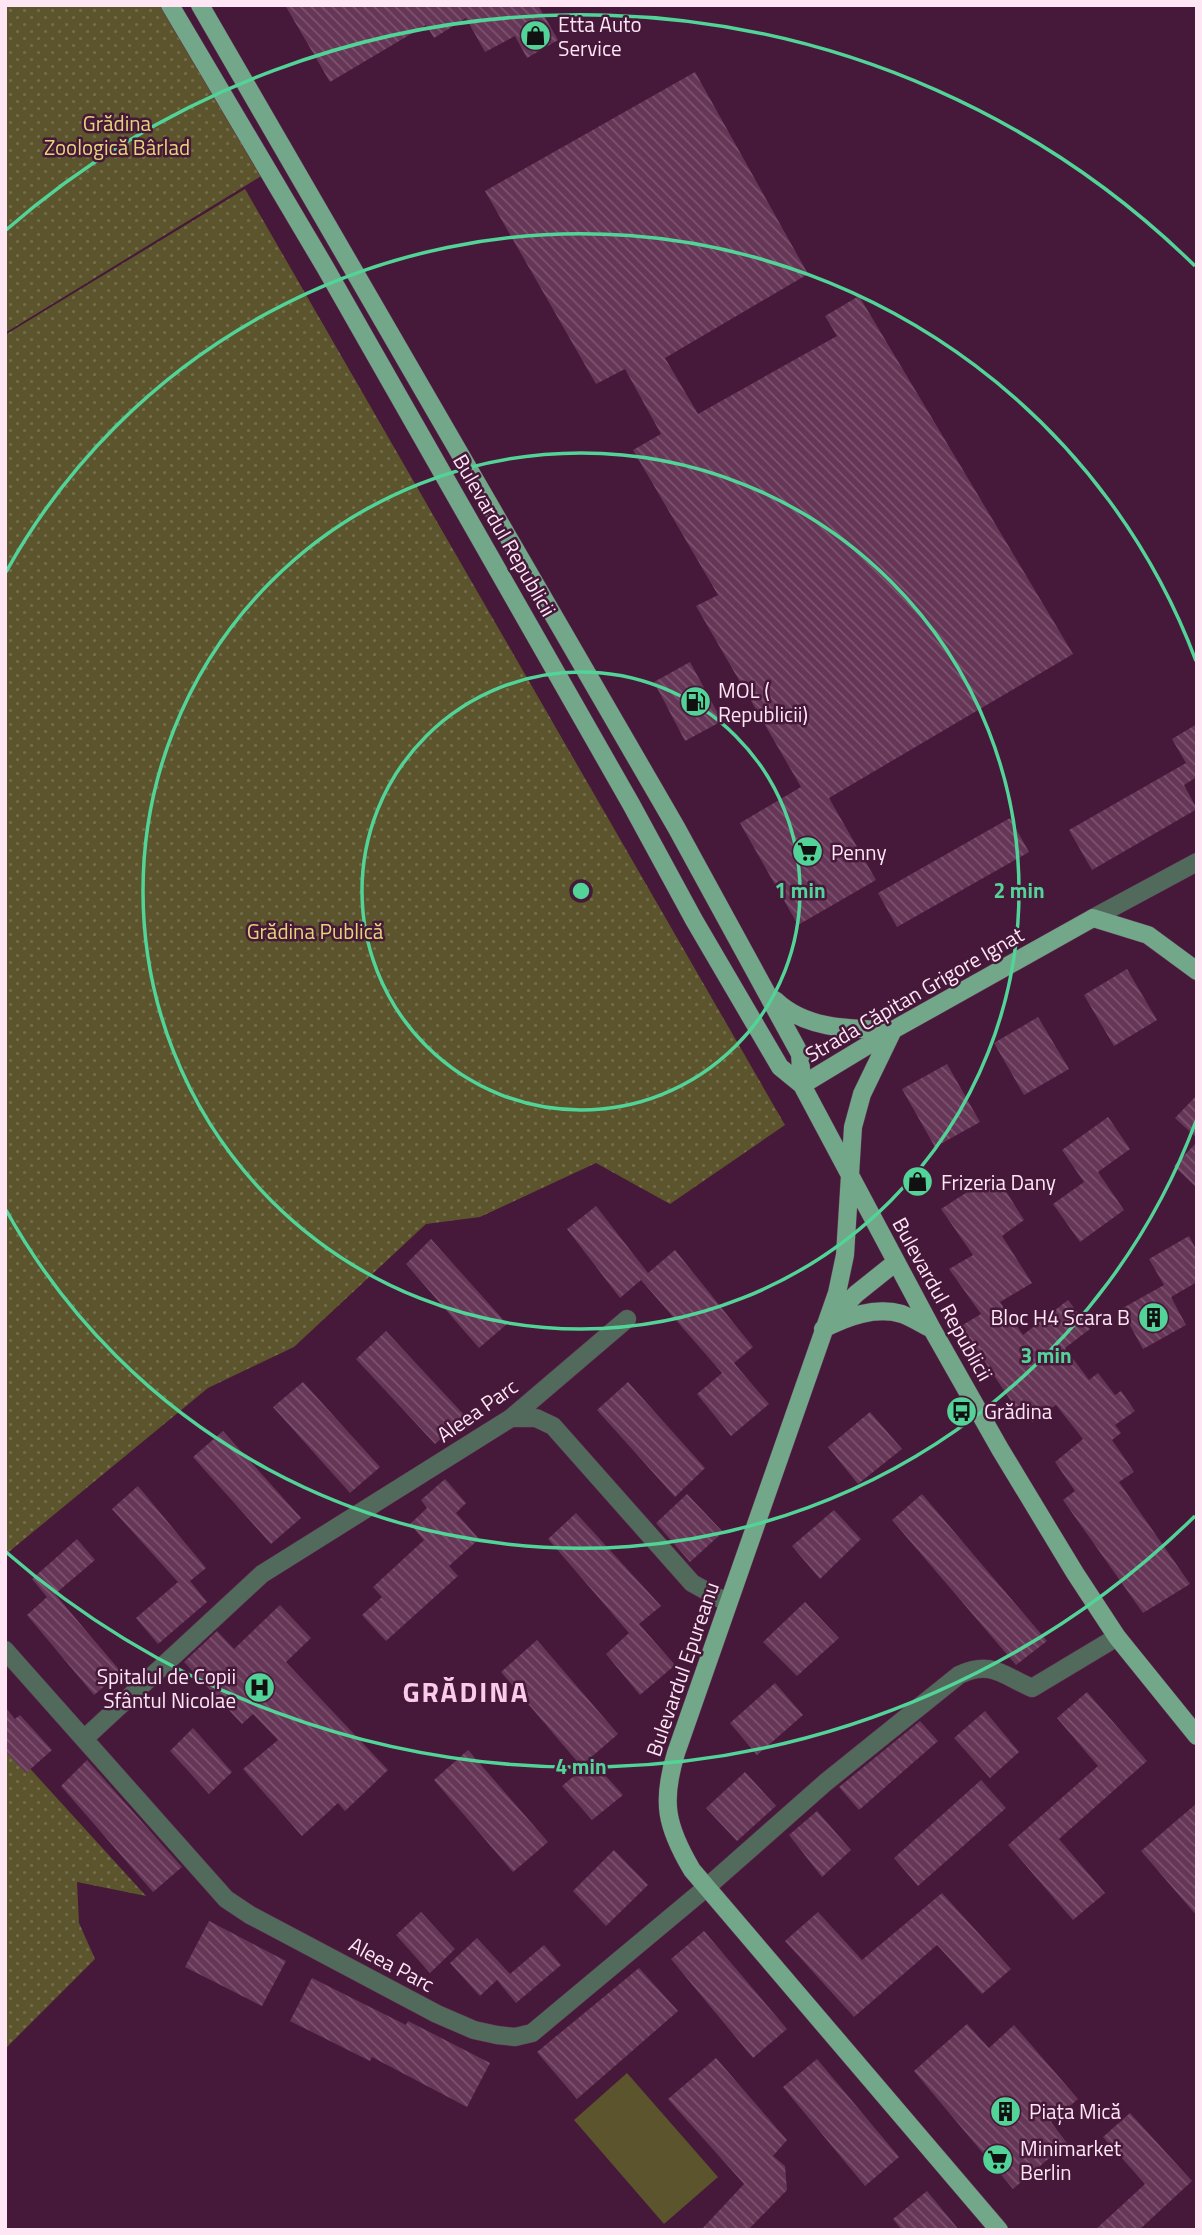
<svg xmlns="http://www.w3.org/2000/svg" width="1202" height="2235" font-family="'Titillium Web',sans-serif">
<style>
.green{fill:#5b542c}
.park{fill:url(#park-dots)}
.building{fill:url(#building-back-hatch)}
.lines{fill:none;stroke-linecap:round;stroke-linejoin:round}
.minor-casing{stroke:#603553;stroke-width:19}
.major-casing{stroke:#603553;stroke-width:19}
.minor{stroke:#516a5c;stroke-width:18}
.major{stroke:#72a78a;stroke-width:18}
.ring{fill:none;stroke:#52d397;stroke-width:3.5}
.labels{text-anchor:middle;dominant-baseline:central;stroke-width:5;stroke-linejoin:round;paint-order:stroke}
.poi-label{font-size:21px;fill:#fee6f5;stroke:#461839;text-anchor:start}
.park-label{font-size:21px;fill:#e5d578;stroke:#461839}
.street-label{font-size:21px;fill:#fee6f5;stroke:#461839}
.district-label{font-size:28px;font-weight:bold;letter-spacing:2px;fill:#fbcbe9;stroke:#461839}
.centre{fill:#52d397;stroke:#461839;stroke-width:3.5}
.ring-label{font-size:21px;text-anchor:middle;font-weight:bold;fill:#52d397;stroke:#461839;stroke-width:5;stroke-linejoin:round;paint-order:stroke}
</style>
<defs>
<pattern id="park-dots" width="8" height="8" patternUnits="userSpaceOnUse" patternTransform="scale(1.75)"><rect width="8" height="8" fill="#5b542c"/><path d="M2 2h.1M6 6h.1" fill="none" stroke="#746d4b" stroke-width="1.8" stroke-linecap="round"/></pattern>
<pattern id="building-back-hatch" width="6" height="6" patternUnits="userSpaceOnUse" patternTransform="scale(1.75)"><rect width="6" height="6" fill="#663657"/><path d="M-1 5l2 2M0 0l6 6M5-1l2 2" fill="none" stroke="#7d5370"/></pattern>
</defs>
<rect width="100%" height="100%" fill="#461839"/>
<path class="green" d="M627 2073 718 2177 664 2224 574 2120Z"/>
<path class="park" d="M5 5H168L268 172 5 333Z
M245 189 785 1125 670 1204 596 1163 480 1217 426 1224 294 1347 208 1388 5 1555V335Z
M5 1741 146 1896 77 1882 79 1923 95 1959 5 2049Z"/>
<path class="building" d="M285 5H538L558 40 527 58 515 36 485 52 466 18 434 38 426 25 330 82Z
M695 72 808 274 665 358 698 414 837 336 825 316 859 296 1073 654 829 798 876 880 798 925 740 823 801 787 696 606 718 595 633 450 661 434 625 369 596 384 485 191Z
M690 662 722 721 685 741 654 682Z
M1197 724V780L1195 778 1184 785 1197 809 1092 870 1069 830 1186 763 1172 739Z
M1010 818 1029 852 897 927 878 893Z
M1127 969 1157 1020 1114 1046 1084 995Z
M1038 1017 1069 1069 1024 1095 994 1043Z
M947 1064 980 1122 935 1147 902 1089Z
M1197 1095V1138L1175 1118Z
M1108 1117 1130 1149 1098 1172 1124 1210 1080 1242 1053 1204 1084 1182 1062 1150Z
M1197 1142V1188L1174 1166Z
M995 1174 1024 1220 1002 1236 1032 1283 1000 1302 1023 1335 1068 1300 1090 1329 1065 1348 1089 1380 1098 1373 1115 1395 1121 1391 1135 1411 1115 1425 1121 1433 1112 1440 1134 1472 1119 1482 1190 1584 1143 1613 1063 1500 1075 1491 1055 1462 1083 1439 1056 1405 1032 1422 1028 1417 1023 1419 961 1326 981 1314 949 1269 973 1255 941 1209Z
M596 1206 648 1273 675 1250 753 1347 734 1363 769 1404 731 1436 697 1394 722 1373 641 1280 620 1298 567 1229Z
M1189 1236 1197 1251V1282L1171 1297 1186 1325 1143 1349 1121 1309 1164 1285 1149 1259Z
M431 1239 507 1324 479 1348 406 1264Z
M386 1331 466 1417 435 1444 356 1359Z
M303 1382 380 1467 350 1493 273 1407Z
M628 1382 705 1468 675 1497 597 1410Z
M870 1412 902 1449 858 1484 828 1447Z
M223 1431 301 1518 271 1544 193 1457Z
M445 1479 466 1503 456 1513 479 1539 449 1566 458 1576 386 1641 362 1615 382 1597 373 1587 424 1540 410 1524 427 1508 421 1500Z
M138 1486 206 1568 190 1581 207 1602 158 1644 136 1618 178 1582 112 1509Z
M687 1494 723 1532 690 1562 656 1523Z
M922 1494 1047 1641 1016 1665 892 1520Z
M834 1510 861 1539 820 1579 792 1546Z
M576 1513 661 1606 639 1624 675 1665 640 1695 606 1654 629 1633 548 1539Z
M77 1539 95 1560 55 1594 121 1672 94 1695 27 1615 47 1597 32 1579Z
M805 1602 839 1638 797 1676 763 1642Z
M280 1605 311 1638 286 1662 388 1770 345 1811 338 1803 302 1836 243 1769 278 1740 253 1714 242 1724 184 1662 217 1631 234 1649Z
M537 1640 618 1734 581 1766 501 1672Z
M775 1683 803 1715 757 1755 730 1723Z
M1087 1692 1147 1761 1059 1839 1105 1893 1073 1920 1008 1845 1098 1766 1057 1718Z
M5 1707 15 1719 20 1715 52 1750 26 1773 5 1751Z
M985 1711 1019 1752 990 1778 954 1738Z
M920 1721 938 1741 859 1810 839 1787Z
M193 1728 232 1772 209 1794 170 1751Z
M468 1750 548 1842 513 1872 434 1780Z
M87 1760 182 1867 153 1892 61 1786Z
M592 1761 623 1795 592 1820 562 1786Z
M745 1772 776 1806 737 1841 706 1808Z
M981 1780 1006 1808 918 1886 894 1858Z
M1197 1803V1916L1141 1851Z
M817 1811 851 1850 822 1877 789 1835Z
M614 1850 648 1885 606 1926 573 1891Z
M942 1893 1011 1969 982 1994 937 1945 854 2017 785 1941 818 1912 862 1960Z
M421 1912 455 1949 430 1973 396 1935Z
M209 1921 286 1961 262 2006 185 1967Z
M704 1931 787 2029 753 2058 671 1959Z
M477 1938 510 1974 544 1945 561 1965 516 2003 497 1980 480 1996 450 1963Z
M639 1968 678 2011 577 2099 537 2052Z
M312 1978 406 2025 408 2021 490 2063 467 2107 372 2057 370 2061 290 2021Z
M967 2024 989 2048 1014 2025 1078 2099 1051 2122 1067 2143 1013 2189 914 2071Z
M716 2058 787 2140 773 2156 785 2166 787 2190 748 2230H701L744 2184 668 2099Z
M817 2059 899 2157 865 2186 783 2087Z
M1130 2113 1192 2181 1139 2230H1095L1145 2184 1103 2137Z
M927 2191 959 2230H902L893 2219Z"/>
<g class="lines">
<defs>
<path id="minor" d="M1093 918 1197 862
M511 1418H536L553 1426 692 1583 728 1603
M5 1650 226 1899 250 1915 437 2014 474 2030 497 2035 515 2037 532 2033 707 1887 826 1782 959 1675C991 1660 1002 1675 1032 1688L1117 1637
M85 1738 262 1574 511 1418 627 1319"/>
<path id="major" d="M170 5 325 267 631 804 694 920 780 1067 802 1085 932 1329 1000 1449 1075 1573 1117 1637 1197 1736
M200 5 676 827 800 1054 802 1085
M775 1000C806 1030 852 1029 893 1030
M893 1030 862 1094 853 1127 845 1255 837 1293 676 1753C661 1802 666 1826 692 1870L999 2230
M802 1085 893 1030 1093 918 1148 935 1197 971
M830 1321 856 1294 896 1262
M823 1329C847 1317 875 1306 902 1314 912 1318 922 1324 932 1329"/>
</defs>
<use href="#minor" class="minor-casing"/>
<use href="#major" class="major-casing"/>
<use href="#minor" class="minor"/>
<use href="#major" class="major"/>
</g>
<g class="ring">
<circle cx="581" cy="891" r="219"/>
<circle cx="581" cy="891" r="438"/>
<path d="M1196 1121A657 657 0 0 1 6 1210M6 572A657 657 0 0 1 1196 661"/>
<path d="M1195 1516A876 876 0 0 1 6 1552M6 230A876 876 0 0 1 1195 266"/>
</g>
<defs>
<symbol id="shop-disc" viewBox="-11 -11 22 22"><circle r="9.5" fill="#52d397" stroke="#461839"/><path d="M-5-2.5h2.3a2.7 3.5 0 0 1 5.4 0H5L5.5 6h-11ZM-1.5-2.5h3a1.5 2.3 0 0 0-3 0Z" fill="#111"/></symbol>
<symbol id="fuel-disc" viewBox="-11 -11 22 22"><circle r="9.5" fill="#52d397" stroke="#461839"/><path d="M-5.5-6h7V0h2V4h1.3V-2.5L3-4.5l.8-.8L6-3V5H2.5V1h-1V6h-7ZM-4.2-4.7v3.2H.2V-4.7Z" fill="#111"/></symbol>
<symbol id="supermarket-disc" viewBox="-11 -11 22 22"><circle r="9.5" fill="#52d397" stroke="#461839"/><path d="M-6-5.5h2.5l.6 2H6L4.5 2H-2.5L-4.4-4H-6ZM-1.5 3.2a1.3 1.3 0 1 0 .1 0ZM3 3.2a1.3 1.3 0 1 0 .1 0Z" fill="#111"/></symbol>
<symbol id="building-disc" viewBox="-11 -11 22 22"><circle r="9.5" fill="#52d397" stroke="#461839"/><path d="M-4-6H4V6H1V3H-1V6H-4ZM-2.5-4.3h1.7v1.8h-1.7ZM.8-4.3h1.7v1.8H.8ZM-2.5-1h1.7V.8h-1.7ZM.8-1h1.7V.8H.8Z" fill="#111"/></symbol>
<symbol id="bus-disc" viewBox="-11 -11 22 22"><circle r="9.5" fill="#52d397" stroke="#461839"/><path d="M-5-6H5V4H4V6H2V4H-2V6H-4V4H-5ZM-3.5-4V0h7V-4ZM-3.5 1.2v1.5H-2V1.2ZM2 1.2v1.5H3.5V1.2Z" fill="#111"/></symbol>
<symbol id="hospital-disc" viewBox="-11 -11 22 22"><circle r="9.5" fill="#52d397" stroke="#461839"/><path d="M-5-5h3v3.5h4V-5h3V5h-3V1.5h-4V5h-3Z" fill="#111"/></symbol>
</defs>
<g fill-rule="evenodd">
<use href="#shop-disc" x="518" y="18" width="35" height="35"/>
<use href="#fuel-disc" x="678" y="684" width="35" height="35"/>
<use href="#supermarket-disc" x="790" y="834" width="35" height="35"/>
<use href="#shop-disc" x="900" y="1164" width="35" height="35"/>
<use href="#building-disc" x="1136" y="1300" width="35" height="35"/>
<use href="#bus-disc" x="944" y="1394" width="35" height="35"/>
<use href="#hospital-disc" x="242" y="1670" width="35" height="35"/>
<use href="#building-disc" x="988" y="2094" width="35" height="35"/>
<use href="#supermarket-disc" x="980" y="2142" width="35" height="35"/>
</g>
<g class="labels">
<g class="poi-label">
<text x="558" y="24">Etta Auto<tspan x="558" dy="24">Service</tspan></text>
<text x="718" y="690">MOL (<tspan x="718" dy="24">Republicii)</tspan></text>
<text x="831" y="852">Penny</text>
<text x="941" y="1182">Frizeria Dany</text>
<text x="1130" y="1317" text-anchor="end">Bloc H4 Scara B</text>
<text x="984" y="1411">Grădina</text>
<text x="236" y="1676" text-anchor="end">Spitalul de Copii<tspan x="236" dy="24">Sfântul Nicolae</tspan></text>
<text x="1029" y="2111">Piața Mică</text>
<text x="1020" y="2148">Minimarket<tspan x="1020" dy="24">Berlin</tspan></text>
</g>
<g class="park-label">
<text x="117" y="123">Grădina<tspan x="117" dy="24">Zoologică Bârlad</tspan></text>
<text x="315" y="931">Grădina Publică</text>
</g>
<g class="street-label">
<text transform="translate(505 535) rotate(60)">Bulevardul Republicii</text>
<text transform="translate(914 994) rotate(-30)">Strada Căpitan Grigore Ignat</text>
<text transform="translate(943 1299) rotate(61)">Bulevardul Republicii</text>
<text transform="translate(477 1410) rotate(-35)">Aleea Parc</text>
<text transform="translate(682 1669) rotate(-71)">Bulevardul Epureanu</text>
<text transform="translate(392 1964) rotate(28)">Aleea Parc</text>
</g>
<g class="district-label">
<text x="466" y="1691">GRĂDINA</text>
</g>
</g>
<circle cx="581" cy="891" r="10" class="centre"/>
<g class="ring-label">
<text x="800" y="898">1 min</text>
<text x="1019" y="898">2 min</text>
<text x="1046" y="1363">3 min</text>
<text x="581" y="1774">4 min</text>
</g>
<rect width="1202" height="2235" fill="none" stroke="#fee6f5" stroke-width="14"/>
</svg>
